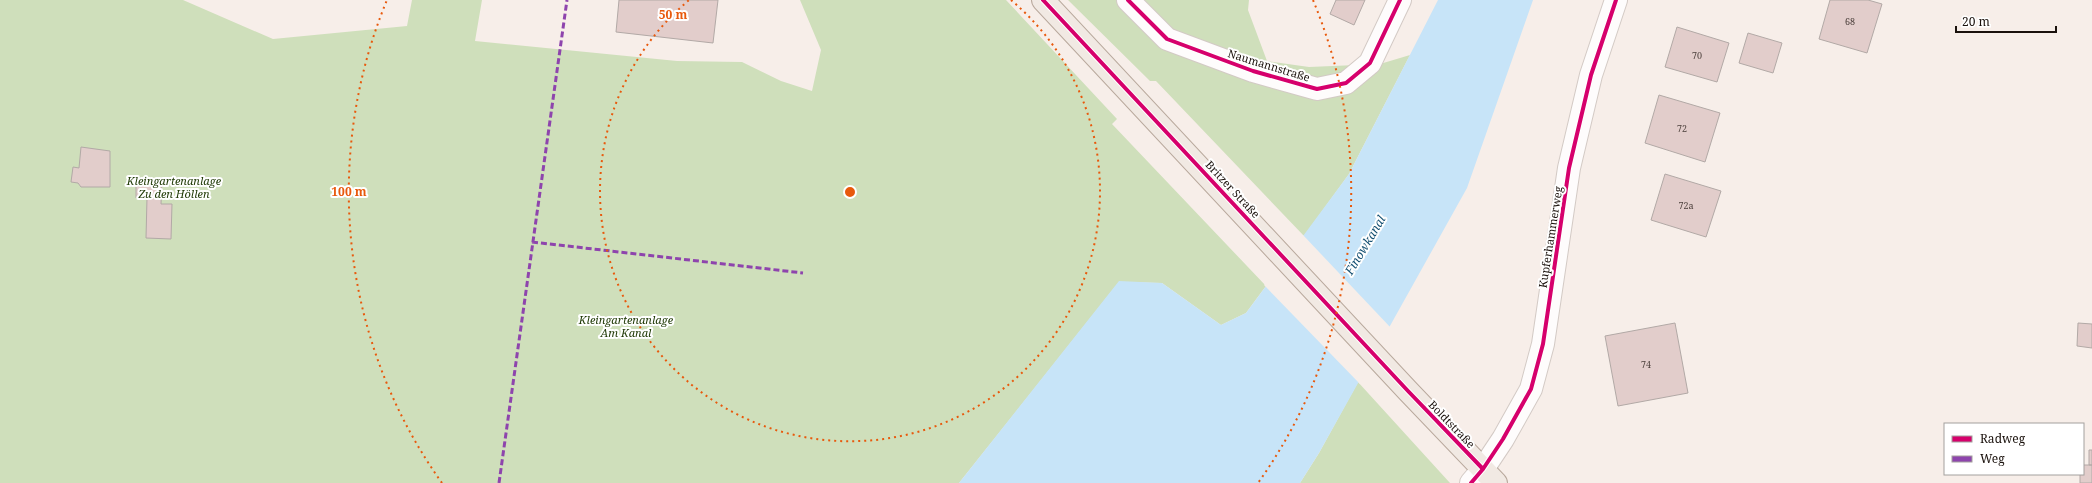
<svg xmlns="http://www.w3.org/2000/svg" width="2092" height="483" font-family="'Noto Serif',serif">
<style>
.green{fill:#cfdfbb}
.water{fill:#c7e4f8}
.pier{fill:#f7eee9}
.building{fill:#e2cdcb;stroke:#b2a9a6}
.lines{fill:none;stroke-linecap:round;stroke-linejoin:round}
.minor-casing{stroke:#d3cac5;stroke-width:24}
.major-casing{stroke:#b8a89c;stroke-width:24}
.minor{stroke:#fefcfc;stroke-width:22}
.major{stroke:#f1e9e3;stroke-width:22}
.quiet{stroke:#8e44ad;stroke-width:3;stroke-dasharray:6 3;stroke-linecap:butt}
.cycleway-casing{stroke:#fff;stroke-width:6}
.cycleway{stroke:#d6006c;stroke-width:4}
.ring{fill:none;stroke:#e8590c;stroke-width:2;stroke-dasharray:2 4}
.labels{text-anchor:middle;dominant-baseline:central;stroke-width:4;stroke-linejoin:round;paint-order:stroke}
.number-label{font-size:9px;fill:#4c403c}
.street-label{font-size:11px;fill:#1a110c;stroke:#fff}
.park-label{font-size:11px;font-style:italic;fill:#203a06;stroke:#fff}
.water-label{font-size:12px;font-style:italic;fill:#145072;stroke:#fff}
.centre{fill:#e8590c;stroke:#fff;stroke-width:2}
.ring-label{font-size:12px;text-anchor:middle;font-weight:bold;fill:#e8590c;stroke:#fff;stroke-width:4;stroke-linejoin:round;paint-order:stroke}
</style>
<rect width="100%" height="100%" fill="#f7eee9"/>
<path class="green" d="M0 0H183L273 39 407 26 412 0H482L475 41 677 61 742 62 781 81 812 91 821 50 800 0H1006L1117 119 1112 124 1266 286 1246 313 1221 325 1162 283 1119 282 959 483H0Z
M1068 0H1249L1248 10 1267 61 1309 67 1380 64 1410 55 1349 174 1304 236 1156 81H1150Z
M1358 382 1450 483H1300L1319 453Z"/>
<path class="water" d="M1438 0H1533L1467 188 1319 453 1300 483H959L1119 281 1162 283 1221 325 1246 313 1349 174Z"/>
<path class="pier" d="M1303 235 1391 328 1360 384 1264 285Z"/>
<path class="building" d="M619 0H718L713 43 616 32Z
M1336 0H1365L1354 25 1330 14Z
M1830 0H1868L1882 4 1867 53 1819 39Z
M1677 27 1729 43 1717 82 1665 67Z
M1748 33 1782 43 1773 73 1739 63Z
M1659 95 1720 113 1705 162 1645 143Z
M81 147 110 151V187H81L78 183 71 182 73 167 79 168Z
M1665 174 1721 191 1706 237 1651 220Z
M136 178 162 179 161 204H172L171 239 146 238 147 198H136Z
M1675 323 1688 393 1618 406 1605 336Z
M2078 323 2092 324V348L2077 346Z
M2089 450H2092V465H2089Z
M2083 465H2092V483H2080V474H2083Z"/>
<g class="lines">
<defs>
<path id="minor" d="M1128 0 1167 39 1253 71 1317 89 1346 83 1370 63 1400 0
M1471 483 1483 469 1503 439 1531 389 1543 344 1569 168 1591 75 1616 0"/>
<path id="major" d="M1043 0 1408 391 1496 483"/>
</defs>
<use href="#minor" class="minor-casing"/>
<use href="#major" class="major-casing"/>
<use href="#minor" class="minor"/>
<use href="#major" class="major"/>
<path class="quiet" d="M532 242 803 273
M499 483 567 0"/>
<defs>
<path id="cycleway" d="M1043 0 1408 391 1483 469
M1128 0 1167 39 1253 71 1317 89 1346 83 1370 63 1400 0
M1471 483 1483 469 1503 439 1531 389 1543 344 1569 168 1591 75 1616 0"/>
</defs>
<use href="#cycleway" class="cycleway-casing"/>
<use href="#cycleway" class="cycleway"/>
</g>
<g class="ring">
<path d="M1011 0A250 250 0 1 1 689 0"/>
<path d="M442 483A501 501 0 0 1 387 0M1313 0A501 501 0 0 1 1258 483"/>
</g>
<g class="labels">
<g class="number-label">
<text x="1850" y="21">68</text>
<text x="1697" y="55">70</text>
<text x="1682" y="128">72</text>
<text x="1686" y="205">72a</text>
<text x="1646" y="364">74</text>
</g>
<g class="street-label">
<text transform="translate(1269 65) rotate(17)">Naumannstraße</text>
<text transform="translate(1233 189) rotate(47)">Britzer Straße</text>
<text transform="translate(1550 237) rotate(-81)">Kupferhammerweg</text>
<text transform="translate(1452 424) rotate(46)">Boldtstraße</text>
</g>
<g class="park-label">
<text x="174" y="180">Kleingartenanlage<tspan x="174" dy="13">Zu den Höllen</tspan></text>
<text x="626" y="319">Kleingartenanlage<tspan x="626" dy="13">Am Kanal</tspan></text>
</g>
<g class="water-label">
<text transform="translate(1365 245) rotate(-59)">Finowkanal</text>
</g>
</g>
<circle cx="850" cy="192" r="6" class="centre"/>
<g class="ring-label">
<text x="673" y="19">50 m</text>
<text x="349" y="196">100 m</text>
</g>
<rect x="1944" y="423" width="140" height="52" fill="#ffffff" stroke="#a3a09e"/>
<rect x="1952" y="436" width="20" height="6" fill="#d6006c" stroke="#a3a09e"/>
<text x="1980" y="443" font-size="12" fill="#1a110c">Radweg</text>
<rect x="1952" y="456" width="20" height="6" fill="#8e44ad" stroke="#a3a09e"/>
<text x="1980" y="463" font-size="12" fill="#1a110c">Weg</text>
<path d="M1956 26v6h100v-6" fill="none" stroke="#1a110c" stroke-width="2"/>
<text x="1962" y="26" font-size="12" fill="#1a110c" stroke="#ffffff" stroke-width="3" paint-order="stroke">20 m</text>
</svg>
